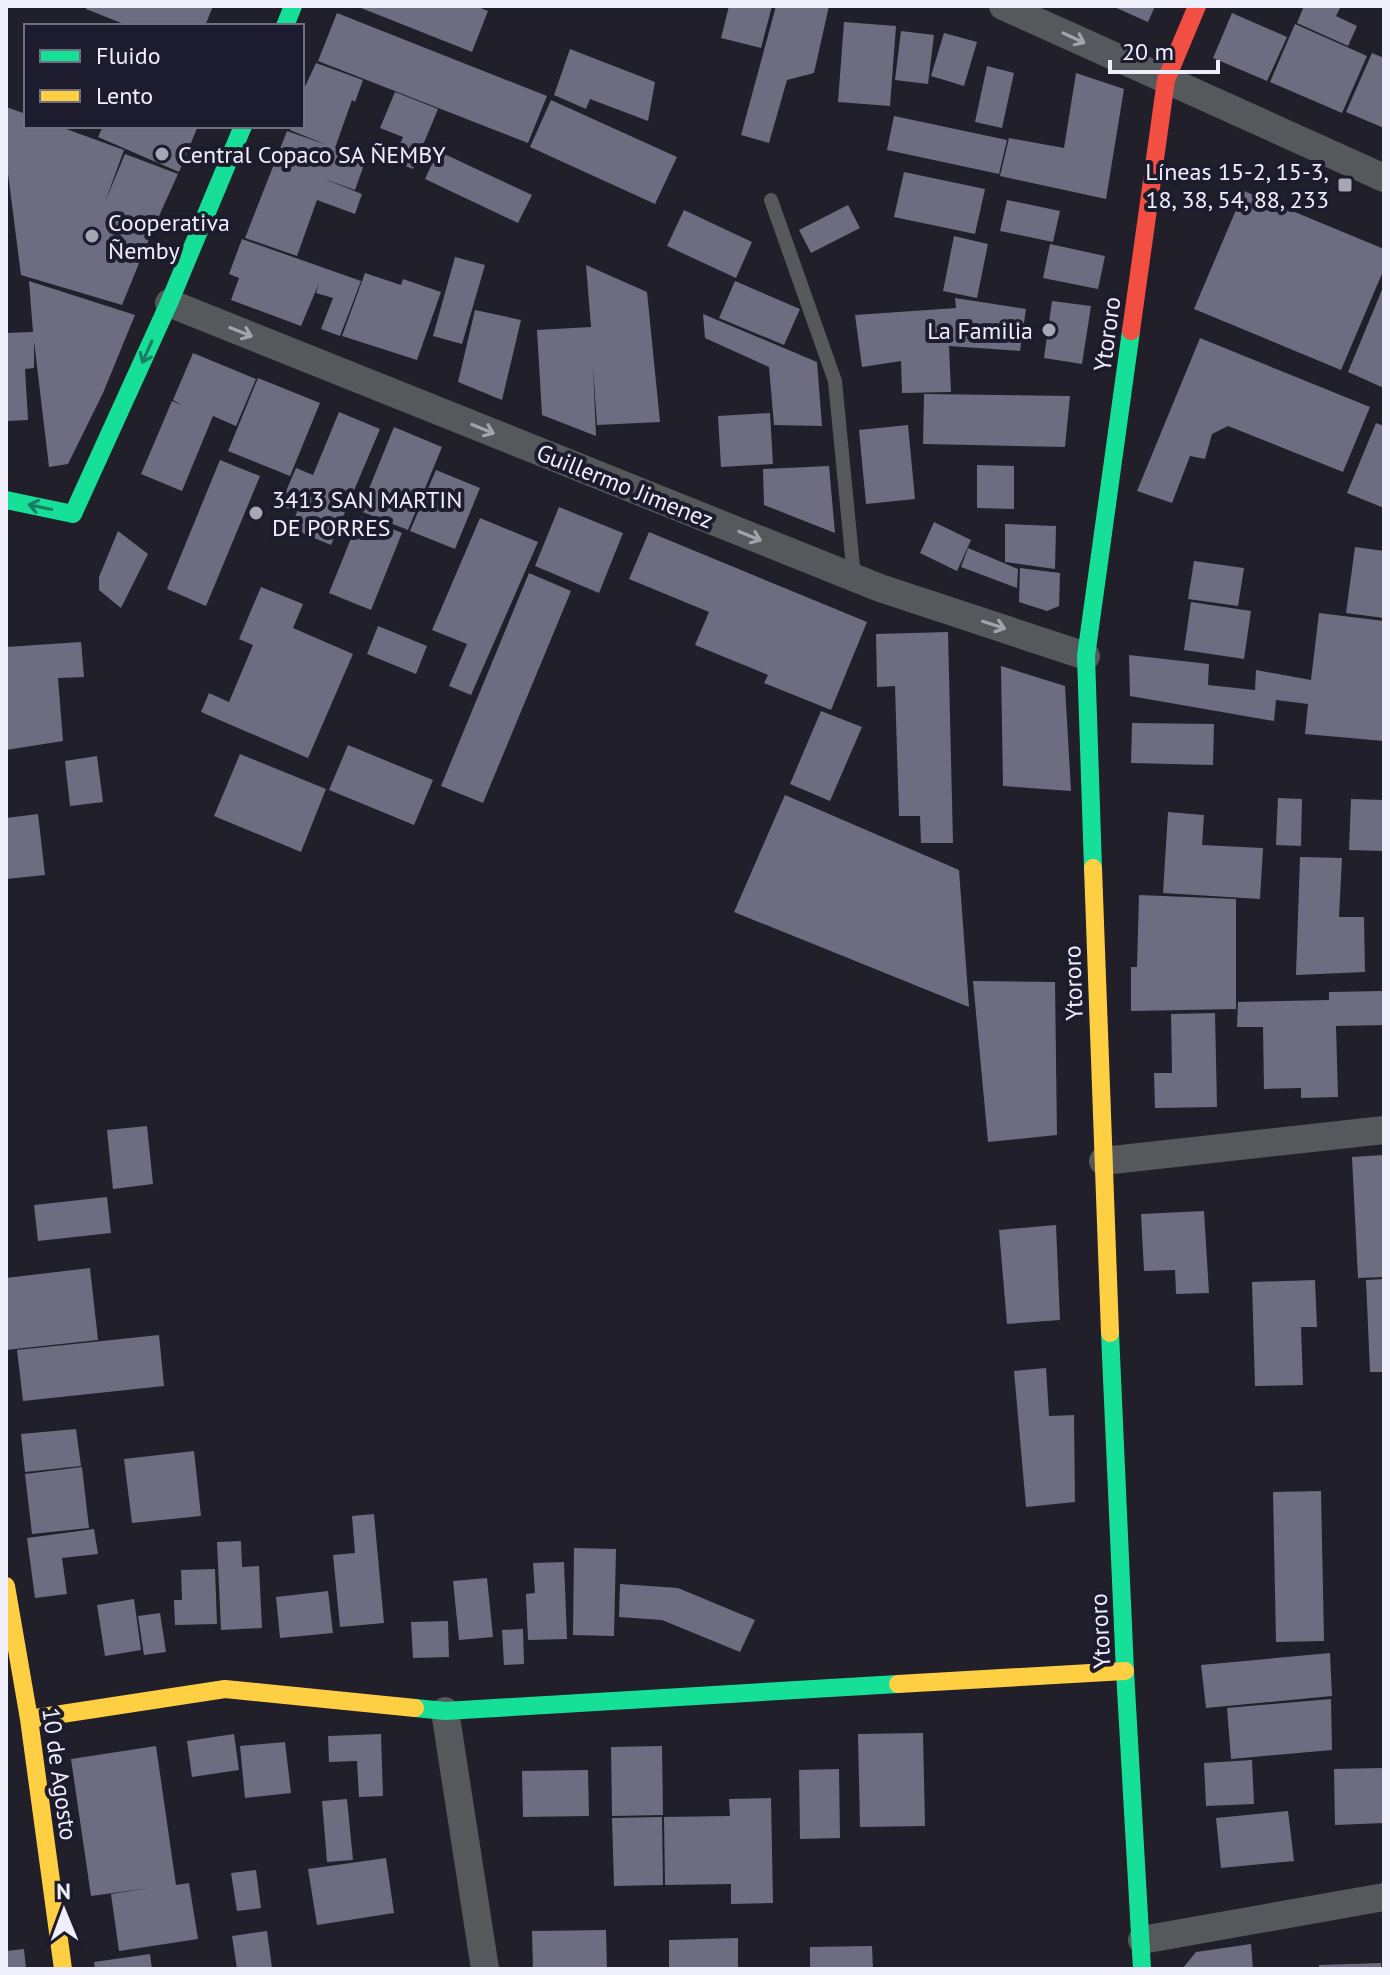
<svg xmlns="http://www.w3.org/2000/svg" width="1390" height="1975" font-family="'PT Sans',sans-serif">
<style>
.building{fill:#6e6c80}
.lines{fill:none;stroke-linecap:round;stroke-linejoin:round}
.lane{stroke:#56595b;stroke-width:14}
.street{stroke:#56595b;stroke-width:28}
.fast{stroke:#16e098;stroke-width:18}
.slow{stroke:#ffcf43;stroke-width:18}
.jam{stroke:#f24e42;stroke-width:18}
.oneway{stroke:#a2a4ac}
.oneway2{stroke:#1a7e63}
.poi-dot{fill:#a7a6b2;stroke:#1d1b2e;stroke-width:3}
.labels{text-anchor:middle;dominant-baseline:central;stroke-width:8;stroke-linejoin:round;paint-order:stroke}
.poi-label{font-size:24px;fill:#efeffc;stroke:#1d1b2e;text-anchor:start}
.street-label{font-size:24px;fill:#efeffc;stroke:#1d1b2e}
</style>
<rect width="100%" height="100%" fill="#201f2a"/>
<path class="building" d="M87 6H213L205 26H129L86 9Z
M356 6H476L488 11 472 52Z
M729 6H772L761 48 721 38Z
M776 6H829L814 73 787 80 769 143 741 135Z
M1112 6H1155L1148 22Z
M1304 6H1341L1336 16 1357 26 1348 46 1297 23Z
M337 13 547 96 528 143 318 61Z
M1232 13 1287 37 1267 81 1213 58Z
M844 22 896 26 890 106 838 102Z
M1295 24 1367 56 1342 113 1270 82Z
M901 31 934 35 928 84 895 80Z
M944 33 977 42 964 86 931 76Z
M570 49 655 82 648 121 590 99 586 109 554 95Z
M1372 53 1384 58V128L1346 112Z
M316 63 363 80 355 102 352 100 335 148 366 159 355 190 322 178 362 194 355 214 317 200 297 256 245 238 287 131 327 145 290 130 292 126H302V93Z
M987 66 1014 73 1002 128 975 122Z
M1076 73 1124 89 1106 199 1000 176 1009 138 1064 148Z
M395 92 438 109 413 169 393 161 403 137 380 128Z
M551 100 677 157 655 204 530 147Z
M6 107 26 114V126H58L124 150 105 202 125 154 178 174 154 227 116 212 153 229 122 305 21 275 6 158Z
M894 116 1007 140 999 174 887 150Z
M103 126H198L179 172 98 137Z
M438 151 532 195 518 223 425 179Z
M904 172 985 189 975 234 894 217Z
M1244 191 1384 249V269L1341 370 1194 309Z
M1007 200 1060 211 1053 242 1000 231Z
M848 205 860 228 811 253 799 230Z
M684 210 752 242 736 278 667 246Z
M954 236 988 244 977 298 943 291Z
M242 239 361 281 340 336 321 329 333 298 316 293 319 283 301 326 231 300 239 278 229 274Z
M1050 244 1105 256 1098 289 1043 278Z
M455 257 485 265 462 344 433 336Z
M586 265 647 292 660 422 597 425 593 366 596 436 542 415 537 330 591 327Z
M365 273 401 285 403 279 441 292 417 360 342 336Z
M29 281 135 315 103 393 68 464 49 467 34 341V368L25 369 28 420 6 421V333L33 332Z
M735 281 800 309 784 345 719 318Z
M1384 285V388L1348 372Z
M955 298 1026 309 1020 351 949 346 951 392 902 393 901 361 862 367 855 315 956 308Z
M1052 301 1091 306 1082 364 1044 358Z
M475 310 521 320 502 400 458 382Z
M703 314 817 362 822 426 774 425 769 367 705 338Z
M1200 338 1370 407 1343 472 1228 426 1212 434 1205 459 1190 456 1172 503 1137 491Z
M193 353 256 379 236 426 213 416 182 491 141 474 172 401 182 405 173 400Z
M258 378 320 403 290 476 228 451Z
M924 394 1070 396 1065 447 923 444Z
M339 412 380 429 331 545 290 528 297 512 280 505 296 468 313 475Z
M770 413 773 464 721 467 718 416Z
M1376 423 1384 426V508L1347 493Z
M908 425 915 499 866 504 859 430Z
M394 427 442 447 408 530 360 511Z
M220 460 260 476 206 606 167 589Z
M977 465 1014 466V509L977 508Z
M829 466 835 533 764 505 763 469Z
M436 470 480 488 455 549 410 531Z
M559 507 623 533 599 593 535 566Z
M360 516 402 533 371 610 329 593Z
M480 518 538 542 471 695 449 686 467 644 432 630Z
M934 522 971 540 957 571 920 553Z
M1005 524 1056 526 1055 569 1005 562Z
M118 531 148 554 121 608 99 590V577Z
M649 532 867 622 831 710 764 683 768 675 695 645 709 612 629 579Z
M1355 547 1384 551V618L1346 613Z
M968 548 1018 569 1017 588 961 567Z
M1194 561 1244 568 1238 606 1188 599Z
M1020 568 1060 573 1059 606 1047 611 1019 602Z
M529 573 571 591 483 803 441 786Z
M261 587 303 604 293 628 353 654 308 758 201 712 209 693 229 702 253 645 239 639Z
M1191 602 1251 611 1244 659 1184 650Z
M1319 613 1384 621V741L1305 734 1308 704 1276 700 1274 721 1130 696 1129 655 1209 664 1208 685 1255 690 1256 670 1311 680Z
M378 626 427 646 416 674 367 654Z
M948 632 953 843H921L920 816H899L895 686 877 687 876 634Z
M81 642 84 677 58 678 63 741 6 750V647Z
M1001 666 1065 686 1071 791 1003 786Z
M821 711 862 727 830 801 790 784Z
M1132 723 1214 724 1213 765 1131 763Z
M348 745 433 780 414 825 329 790Z
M240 754 326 789 301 852 214 816Z
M97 756 103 802 70 806 65 761Z
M785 795 959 870 969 1007 734 912Z
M1278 798 1302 799 1301 846 1276 845Z
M1351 799 1384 800V851L1349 850Z
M1168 812 1204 815 1202 845 1263 848 1260 899 1163 893Z
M38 814 45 875 6 879V818Z
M1300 857 1342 858 1339 917H1364L1365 972 1296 975Z
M1139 895 1236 899V1009L1131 1011V967H1137Z
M973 981 1055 982 1057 1135 988 1142Z
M1384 991V1025L1336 1026 1338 1097 1301 1098V1088L1264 1089 1263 1027H1237L1238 1002 1329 1000V992Z
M1215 1013 1217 1107 1155 1108 1154 1073H1172L1171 1014Z
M147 1126 153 1184 113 1189 107 1130Z
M1384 1155V1277L1358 1278 1352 1157Z
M107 1197 111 1233 38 1241 34 1205Z
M1204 1211 1209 1293 1176 1294 1175 1270 1144 1271 1141 1214Z
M1056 1225 1060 1320 1007 1324 999 1230Z
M90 1268 98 1340 6 1350V1278Z
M1384 1279V1372H1370L1366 1280Z
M1315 1280 1317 1327H1301L1303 1385 1255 1386 1252 1282Z
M159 1335 164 1386 23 1401 17 1350Z
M1046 1368 1049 1416 1074 1415 1075 1502 1026 1507 1014 1371Z
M76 1429 81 1466 25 1472 21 1434Z
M194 1451 201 1516 132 1523 124 1459Z
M82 1467 89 1528 32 1534 25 1474Z
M1321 1491 1324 1641 1276 1642 1273 1492Z
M374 1514 384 1623 340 1627 333 1555 355 1553 352 1516Z
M94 1529 98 1554 62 1558 67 1594 35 1598 27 1538Z
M241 1541 242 1567 259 1566 262 1628 221 1630 217 1542Z
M574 1548 616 1549 614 1636 573 1635Z
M564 1562 567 1639 528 1640 526 1594 535 1593 533 1563Z
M215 1569 217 1624 175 1625 174 1600H182L181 1570Z
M487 1578 493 1637 459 1640 453 1581Z
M620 1584 678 1588 755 1620 740 1652 662 1620 619 1617Z
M328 1591 333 1633 280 1638 276 1597Z
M134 1599 141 1650 105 1656 97 1605Z
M160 1613 166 1652 144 1655 138 1616Z
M448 1621 449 1657 413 1658 411 1622Z
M523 1629 524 1664 504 1665 502 1630Z
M1330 1653 1332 1696 1206 1708 1201 1665Z
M1331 1699 1332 1750 1231 1759 1227 1708Z
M923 1733 925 1826 860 1827 858 1734Z
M234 1734 239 1770 192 1777 187 1741Z
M381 1734 383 1796 359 1797 357 1761 329 1762 328 1736Z
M285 1742 291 1793 245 1798 240 1746Z
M156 1746 176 1885 189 1883 198 1939 119 1951 111 1894 149 1888 91 1896 71 1759Z
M662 1746 663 1815 612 1816 611 1747Z
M1252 1760 1254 1804 1206 1806 1204 1763Z
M1384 1768V1823L1335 1825 1334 1769Z
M839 1769 840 1838 800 1839 799 1770Z
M588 1770 589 1816 523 1817 522 1771Z
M771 1798 773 1903 731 1904V1884L665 1885 664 1817 730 1816 729 1799Z
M347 1799 353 1860 327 1862 322 1801Z
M1288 1811 1294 1861 1221 1868 1216 1818Z
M662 1817 663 1885 614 1886 612 1818Z
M386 1858 394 1913 317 1925 308 1869Z
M256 1870 261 1908 237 1911 231 1873Z
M606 1930 607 1969H533L532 1931Z
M267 1931 272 1968 237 1969 232 1936Z
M738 1938V1969H669V1940Z
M1251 1944 1253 1969H1182L1196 1952Z
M872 1946 873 1969H810V1947Z
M24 1949 26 1969H6V1951Z
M150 1954 152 1969H95L94 1962Z
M1381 1963V1969H1319V1965Z"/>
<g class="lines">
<path class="lane" d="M771 200 835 381 854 577"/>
<path class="street" d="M1003 6 1384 178
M169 303 880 588 1086 656
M1103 1161 1384 1130
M445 1711 485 1969
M1142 1940 1384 1897"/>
<path class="fast" d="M285 26 293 6
M6 500 73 514 169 303 243 126
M1093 868 1086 656 1131 331
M1110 1333 1125 1671 1142 1969
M415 1708 445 1711 898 1684"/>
<path class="slow" d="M1093 868 1110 1333
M6 1586 29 1719 63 1969
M898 1684 1125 1671
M29 1719 225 1689 415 1708"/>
<path class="jam" d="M1131 331 1166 80 1197 6"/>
</g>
<defs><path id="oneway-shaft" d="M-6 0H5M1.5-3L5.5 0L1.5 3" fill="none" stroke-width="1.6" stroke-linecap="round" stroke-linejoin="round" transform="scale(2)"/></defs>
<g class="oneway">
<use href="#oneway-shaft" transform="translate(1074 38) rotate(25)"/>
<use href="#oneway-shaft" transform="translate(241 332) rotate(22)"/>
<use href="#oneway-shaft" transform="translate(483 429) rotate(22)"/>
<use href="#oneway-shaft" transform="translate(750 536) rotate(22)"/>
<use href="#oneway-shaft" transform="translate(994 625) rotate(18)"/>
</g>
<g class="oneway2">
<use href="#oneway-shaft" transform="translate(147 352) rotate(114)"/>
<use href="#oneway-shaft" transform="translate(40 507) rotate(-168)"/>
</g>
<g class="poi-dot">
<circle cx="162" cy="154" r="8"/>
<rect x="1337" y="177" width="16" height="16" rx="4"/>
<circle cx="92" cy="236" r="8"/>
<circle cx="1049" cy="330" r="8"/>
<circle cx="256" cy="513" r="8"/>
</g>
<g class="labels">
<g class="poi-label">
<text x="178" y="154">Central Copaco SA ÑEMBY</text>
<text x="1329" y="171" text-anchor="end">Líneas 15-2, 15-3,<tspan x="1329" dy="28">18, 38, 54, 88, 233</tspan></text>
<text x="108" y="222">Cooperativa<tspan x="108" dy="28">Ñemby</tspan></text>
<text x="1033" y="330" text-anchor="end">La Familia</text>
<text x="272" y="499">3413 SAN MARTIN<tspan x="272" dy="28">DE PORRES</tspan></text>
</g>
<g class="street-label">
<text transform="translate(1107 334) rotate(-82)">Ytororo</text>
<text transform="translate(625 486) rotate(22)">Guillermo Jimenez</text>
<text transform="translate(1073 983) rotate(-92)">Ytororo</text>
<text transform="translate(1100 1631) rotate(-93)">Ytororo</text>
<text transform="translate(60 1774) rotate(82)">10 de Agosto</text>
</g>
</g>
<rect width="1390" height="1975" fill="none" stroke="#efeffc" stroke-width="16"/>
<rect x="24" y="24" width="280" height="104" fill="#1d1b2e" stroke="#717080" stroke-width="2"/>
<rect x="40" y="50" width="40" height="12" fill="#16e098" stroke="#717080" stroke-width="2"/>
<text x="96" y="64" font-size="24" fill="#efeffc">Fluido</text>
<rect x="40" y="90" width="40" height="12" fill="#ffcf43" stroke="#717080" stroke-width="2"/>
<text x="96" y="104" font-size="24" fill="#efeffc">Lento</text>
<g transform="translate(64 1911) rotate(359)" stroke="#1d1b2e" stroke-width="6" paint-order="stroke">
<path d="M0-6L14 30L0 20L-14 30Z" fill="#efeffc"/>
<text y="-12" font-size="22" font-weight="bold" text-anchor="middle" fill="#efeffc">N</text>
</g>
<path d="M1110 60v12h108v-12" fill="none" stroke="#efeffc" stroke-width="4"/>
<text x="1122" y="60" font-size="24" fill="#efeffc" stroke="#1d1b2e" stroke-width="6" paint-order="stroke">20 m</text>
</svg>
